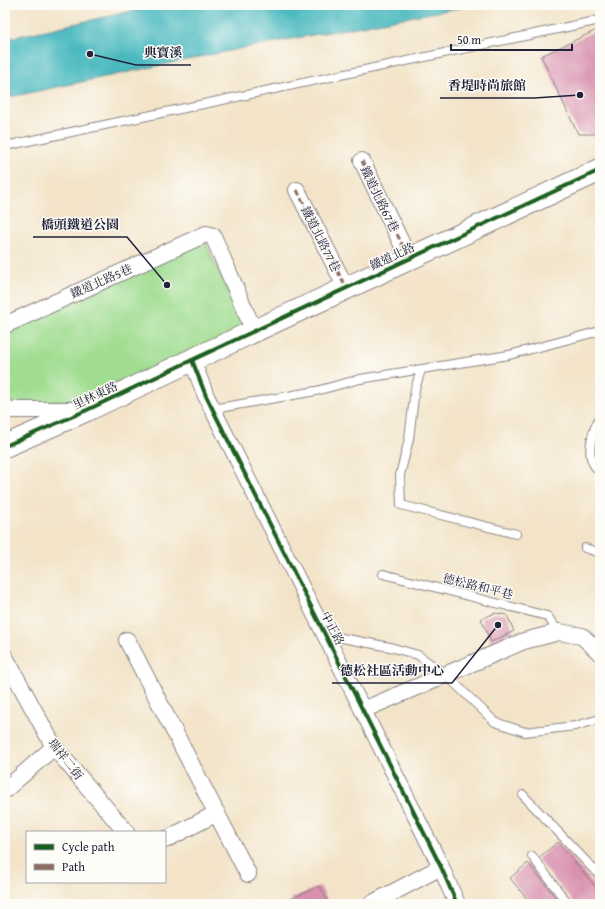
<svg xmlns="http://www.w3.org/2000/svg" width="605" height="909" font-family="'Gentium Book Plus','Noto Serif TC',serif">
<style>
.green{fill:#a0dd91;stroke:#618066}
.water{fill:#4bbac0;stroke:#366e7e}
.building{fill:#d890ae}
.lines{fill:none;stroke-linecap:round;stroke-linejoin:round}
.lane-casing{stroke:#8a8382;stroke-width:10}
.street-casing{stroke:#8a8382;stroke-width:18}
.secondary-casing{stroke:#8a8382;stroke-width:24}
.lane{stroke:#fff;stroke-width:8}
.street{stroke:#fff;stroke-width:16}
.secondary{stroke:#fff;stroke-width:22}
.quiet{stroke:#8d6e63;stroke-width:3;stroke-dasharray:6 3;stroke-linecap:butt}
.cycleway-casing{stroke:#fdfcf7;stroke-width:6}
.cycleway{stroke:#1b5e20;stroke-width:4}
.labels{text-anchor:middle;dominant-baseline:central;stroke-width:3;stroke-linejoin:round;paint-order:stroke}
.street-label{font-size:12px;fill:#22223b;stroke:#fdfcf7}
.leader{fill:none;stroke:#22223b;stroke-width:1.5}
.callout-dot{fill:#22223b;stroke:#fdfcf7;stroke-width:1.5}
.callout-label{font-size:13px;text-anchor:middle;font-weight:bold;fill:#22223b;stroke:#fdfcf7;stroke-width:3;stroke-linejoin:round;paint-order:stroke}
</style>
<rect width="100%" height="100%" fill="#fdfcf7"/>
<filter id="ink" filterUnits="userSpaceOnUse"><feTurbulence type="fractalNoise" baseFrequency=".025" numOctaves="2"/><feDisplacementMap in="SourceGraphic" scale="8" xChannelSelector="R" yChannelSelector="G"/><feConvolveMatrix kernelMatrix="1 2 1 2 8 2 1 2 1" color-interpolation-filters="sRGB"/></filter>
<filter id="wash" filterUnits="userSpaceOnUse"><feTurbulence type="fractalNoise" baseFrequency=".012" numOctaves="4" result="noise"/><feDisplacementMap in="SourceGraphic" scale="16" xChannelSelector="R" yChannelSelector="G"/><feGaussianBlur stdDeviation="0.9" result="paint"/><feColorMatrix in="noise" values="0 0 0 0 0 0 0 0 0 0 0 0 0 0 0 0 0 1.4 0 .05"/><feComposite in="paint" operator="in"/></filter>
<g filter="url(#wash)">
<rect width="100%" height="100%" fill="#f3e4c9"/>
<path class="green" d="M205 242 245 328 73 401 12 403 5 400V332Z"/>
<path class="water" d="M159 5H474L243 48 5 98V39Z"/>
<g id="blocks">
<path class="building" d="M599 29 600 134H578L541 56Z
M495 613 507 615 514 631 491 642 481 619Z
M558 842 600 892V901L597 904H575L537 859Z
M528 863 560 903 558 904H531L510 878Z
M320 886 329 904H294L292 898Z"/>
</g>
</g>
<g filter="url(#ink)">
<use href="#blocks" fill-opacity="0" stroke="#8a8382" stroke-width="1"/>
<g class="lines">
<defs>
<path id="lane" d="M5 146 600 20
M421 370 415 389 409 439 400 475 401 505 516 534
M213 409 316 391 360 379 509 355 600 331
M600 417C592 431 583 460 600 471
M585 548 600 553
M383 574 547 616 559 632
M326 635 390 647 418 655 446 675 495 722 525 732 575 726 600 719
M523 795 600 876
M532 856 568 904"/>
<path id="street" d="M362 161 409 259
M297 190 346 288
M5 325 206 234 213 236 254 331
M192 360 206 396 441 867 457 904
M5 408 12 410H80
M127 640 248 874
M5 657 54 747 126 832
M363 710 524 641 559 632 582 636 600 653
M5 790 54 747
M165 840 217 813
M371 904 441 867"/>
<path id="secondary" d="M5 446 87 410 192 360 600 170"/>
</defs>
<use href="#lane" class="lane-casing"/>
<use href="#street" class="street-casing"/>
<use href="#secondary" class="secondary-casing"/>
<use href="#lane" class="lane"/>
<use href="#street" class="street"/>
<use href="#secondary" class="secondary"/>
<path class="quiet" d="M362 161 409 259
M297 190 346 288"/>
<defs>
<path id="cycleway" d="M192 360 206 396 441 867 457 904
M5 446 87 410 192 360 600 170"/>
</defs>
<use href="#cycleway" class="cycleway-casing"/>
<use href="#cycleway" class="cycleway"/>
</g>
</g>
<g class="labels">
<g class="street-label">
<text transform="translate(380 199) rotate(64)">鐵道北路67巷</text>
<text transform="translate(321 239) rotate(63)">鐵道北路77巷</text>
<text transform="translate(392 256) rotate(-25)">鐵道北路</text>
<text transform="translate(101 281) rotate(-24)">鐵道北路5巷</text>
<text transform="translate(95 395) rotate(-25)">里林東路</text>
<text transform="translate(478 586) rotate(14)">德松路和平巷</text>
<text transform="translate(333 628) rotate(63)">中正路</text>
<text transform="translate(66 759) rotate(52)">瑞祥二街</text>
</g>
</g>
<path class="leader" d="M90 54L136 65H191M580 95L534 98H440M167 285L127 237H33M498 625L452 683H332"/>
<g class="callout-dot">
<circle cx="90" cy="54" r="4"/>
<circle cx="580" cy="95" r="4"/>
<circle cx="167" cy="285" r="4"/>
<circle cx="498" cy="625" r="4"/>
</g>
<g class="callout-label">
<text x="163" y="57">典寶溪</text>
<text x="487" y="90">香堤時尚旅館</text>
<text x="80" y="229">橋頭鐵道公園</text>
<text x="392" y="675">德松社區活動中心</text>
</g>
<rect width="605" height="909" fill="none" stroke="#fdfcf7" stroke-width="20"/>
<rect x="26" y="831" width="140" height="52" fill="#fdfcf7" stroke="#a5a5ac"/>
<rect x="34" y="844" width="20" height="6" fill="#1b5e20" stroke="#a5a5ac"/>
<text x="62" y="851" font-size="12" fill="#22223b">Cycle path</text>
<rect x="34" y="864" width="20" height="6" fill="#8d6e63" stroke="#a5a5ac"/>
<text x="62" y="871" font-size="12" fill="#22223b">Path</text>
<path d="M451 44v6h121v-6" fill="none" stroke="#22223b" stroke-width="2"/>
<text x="457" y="44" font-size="12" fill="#22223b" stroke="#fdfcf7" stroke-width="3" paint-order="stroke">50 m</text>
</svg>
